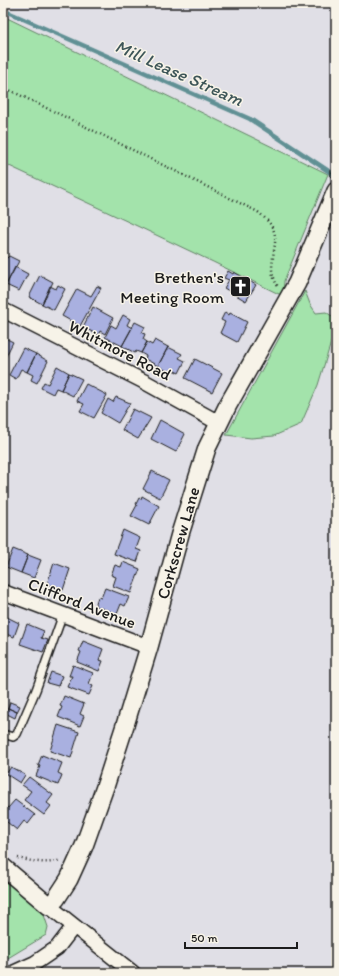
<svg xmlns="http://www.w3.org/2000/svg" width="339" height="976" font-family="Itim,sans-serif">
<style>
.green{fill:#a3e3ab;stroke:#608064}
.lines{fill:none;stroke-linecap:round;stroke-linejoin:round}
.stream{stroke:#609094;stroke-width:4.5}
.building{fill:#a9b0e0;stroke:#1c1c1c}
.service-casing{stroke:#1c1c1c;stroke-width:10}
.minor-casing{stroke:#1c1c1c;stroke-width:17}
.tertiary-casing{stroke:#1c1c1c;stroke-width:20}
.path{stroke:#1c1c1c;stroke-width:2.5;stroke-dasharray:1 3;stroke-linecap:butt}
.service{stroke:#f7f3e8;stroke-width:7}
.minor{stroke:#f7f3e8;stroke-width:14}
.tertiary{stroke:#f7f3e8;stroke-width:17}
.labels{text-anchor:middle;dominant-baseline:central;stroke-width:3;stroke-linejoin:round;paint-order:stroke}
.poi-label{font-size:17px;fill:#1c1c1c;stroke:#f7f3e8;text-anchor:end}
.street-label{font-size:17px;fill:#1c1c1c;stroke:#f7f3e8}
.water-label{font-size:18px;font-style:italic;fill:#3e5658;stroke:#f7f3e8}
</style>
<rect width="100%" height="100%" fill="#e0dfe6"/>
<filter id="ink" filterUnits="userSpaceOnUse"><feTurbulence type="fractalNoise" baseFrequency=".025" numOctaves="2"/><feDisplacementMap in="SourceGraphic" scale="8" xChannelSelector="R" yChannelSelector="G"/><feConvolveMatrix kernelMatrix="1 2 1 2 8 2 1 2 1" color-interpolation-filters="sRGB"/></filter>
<g filter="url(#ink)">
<path class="green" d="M3 16 328 174 284 281 283 296C190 250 96 207 3 163Z
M305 291 310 304 316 313 326 312 336 319V326L318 385 301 424 274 436 251 438 226 435Z
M7 881 43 912 48 927 46 935 3 961V888Z"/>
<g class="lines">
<path class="stream" d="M3 10 250 119 336 176"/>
</g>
<path class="building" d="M9 256 19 261 6 285 3 283V260L5 257 7 258Z
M15 267 28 274 19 291 6 285Z
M228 271 233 274 234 272 256 285 246 301 224 288 229 280 224 278Z
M40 275 53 282 42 304 29 297Z
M58 285 65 289 54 310 42 304 50 286 56 289Z
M97 286 101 288 80 326 62 316 77 289 91 296Z
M93 307 113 318 105 334 100 331 98 335 83 327Z
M225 312 229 315 230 313 247 322 237 342 220 333 225 322 221 320Z
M123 315 130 319 127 325 132 328 122 346 105 337 111 325 116 328Z
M135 322 145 327 142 333 145 334 143 339 147 342 141 353 136 351 135 353 122 346Z
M3 337 13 342 3 362Z
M155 340 168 347 158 366 145 359 146 356 141 353 147 342 152 345Z
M168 347 182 354 179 358 185 361 179 373 173 370 171 373 158 366Z
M23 348 36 354 27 372 21 369 16 379 9 375Z
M36 354 48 361 37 383 31 380 33 375 27 372Z
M195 359 222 373 212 392 185 378Z
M57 366 69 373 61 390 56 388 53 394 41 388 44 382 48 384Z
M69 373 82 379 73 396 61 390Z
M86 384 107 395 94 418 80 411 84 404 77 401Z
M116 397 130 403 118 423 101 413 108 399 113 402Z
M133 409 151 418 138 439 122 430Z
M160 420 185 434 176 452 151 439Z
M152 471 169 480 160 498 143 489Z
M142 496 159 506 149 525 131 516 137 505 136 504 139 498 141 499Z
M123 530 140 538 136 549 141 551 137 562 114 554Z
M13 549 28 555 21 573 6 567Z
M28 555 41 560 34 578 21 573Z
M123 562 140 569 131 593 113 586 116 577 111 575 115 565 121 567Z
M54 563 70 569 63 590 47 584Z
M105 588 129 597 125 606 121 604 117 614 95 606 98 597 101 598Z
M3 615 19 623 14 637 3 633Z
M27 624 44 631 41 638 48 640 43 652 20 644Z
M83 641 103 649 99 660 103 661 99 671 77 662 81 652 79 651Z
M73 665 93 673 89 684 93 686 89 695 67 687 72 676H69Z
M51 672 62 676 58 686 47 683Z
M64 696 84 704 80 714 84 716 80 726 58 717 62 707 60 706Z
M10 702 20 706 17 712 8 708Z
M8 708 17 712 15 718 5 713Z
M58 725 79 732 71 758 50 751Z
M42 755 62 763 58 773 62 775 58 785 36 776 40 766 38 765Z
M11 767 25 775 20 783 6 774Z
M29 777 53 795 47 803 51 806 44 815 24 800 31 791 22 785Z
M15 800 35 815 28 824 24 821 17 830 3 819V810L6 806 8 808Z"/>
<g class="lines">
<defs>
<path id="service" d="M3 734 13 737 17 734 36 690 63 614"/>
<path id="minor" d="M3 310 143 381 219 423
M3 592 149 647
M49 906 133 973
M13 973 35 963 57 948 74 926"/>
<path id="tertiary" d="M3 867 49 906 56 899 69 879 84 846 106 784 126 722 149 647 180 534 207 448 228 405 297 283 336 191"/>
</defs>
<use href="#service" class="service-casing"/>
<use href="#minor" class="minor-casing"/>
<use href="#tertiary" class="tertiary-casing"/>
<path class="path" d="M3 87 84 126 258 212C284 233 273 241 272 269 272 274 275 280 276 284L278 286
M331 177 336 164
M18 858C30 861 48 865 60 860"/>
<use href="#service" class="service"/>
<use href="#minor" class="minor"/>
<use href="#tertiary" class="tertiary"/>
</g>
</g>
<defs>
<symbol id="church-square" viewBox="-11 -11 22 22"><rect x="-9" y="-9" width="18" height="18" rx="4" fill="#1c1c1c" stroke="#f7f3e8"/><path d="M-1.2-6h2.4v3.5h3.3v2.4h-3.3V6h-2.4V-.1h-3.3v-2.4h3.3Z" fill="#fff"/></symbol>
</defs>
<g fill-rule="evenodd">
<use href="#church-square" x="228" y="274" width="25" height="25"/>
</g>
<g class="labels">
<g class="poi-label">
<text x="224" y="277">Brethen's<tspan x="224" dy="20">Meeting Room</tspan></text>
</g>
<g class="street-label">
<text transform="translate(120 350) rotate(27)">Whitmore Road</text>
<text transform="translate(178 543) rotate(-74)">Corkscrew Lane</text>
<text transform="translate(82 603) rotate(21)">Clifford Avenue</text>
</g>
<g class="water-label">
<text transform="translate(179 73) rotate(24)">Mill Lease Stream</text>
</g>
</g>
<rect width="339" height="976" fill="none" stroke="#f7f3e8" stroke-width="16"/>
<rect x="8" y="8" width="323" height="960" fill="none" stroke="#1c1c1c" stroke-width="1.5" filter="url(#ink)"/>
<path d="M185 942v6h112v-6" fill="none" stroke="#1c1c1c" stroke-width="2"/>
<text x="191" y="942" font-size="12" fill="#1c1c1c" stroke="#f7f3e8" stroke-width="3" paint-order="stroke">50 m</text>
</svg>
